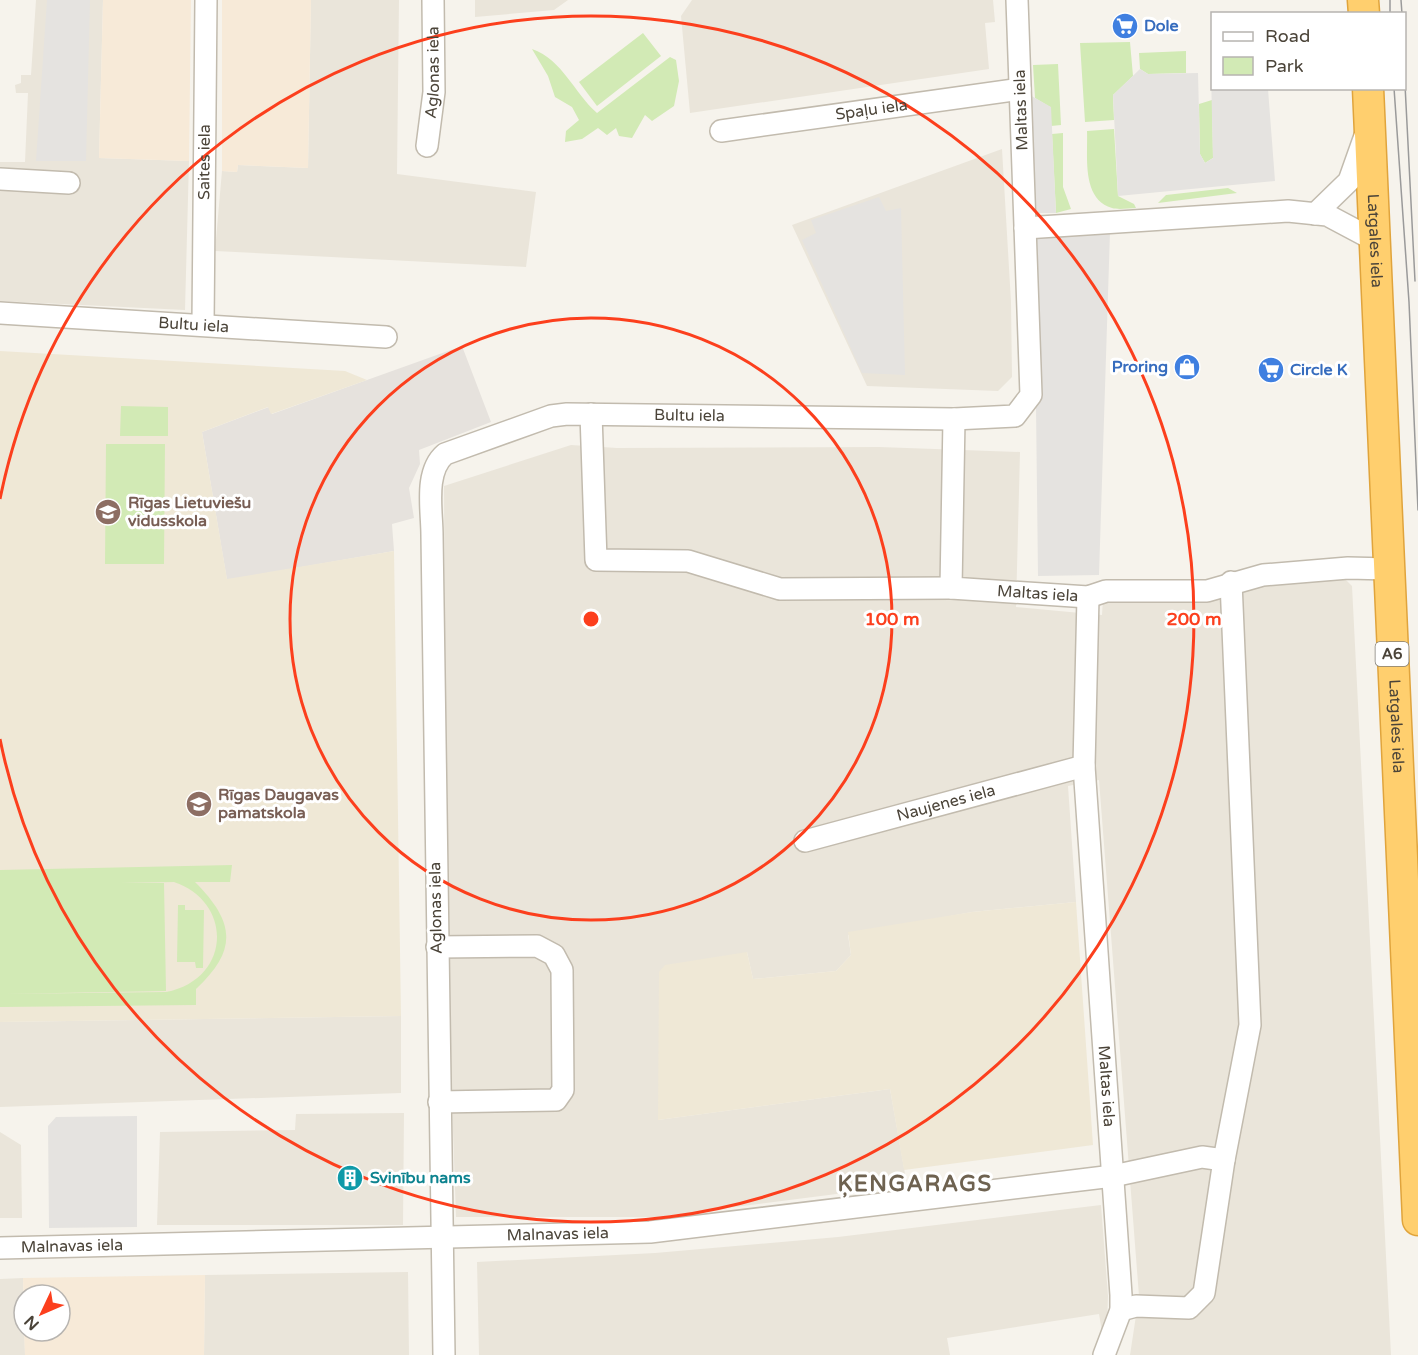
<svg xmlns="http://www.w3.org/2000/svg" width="1418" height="1355" font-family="'Varela Round',sans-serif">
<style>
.residential{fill:#eae5da}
.commercial{fill:#f7ead8}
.industrial{fill:#e6e2dd}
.education{fill:#efe8d6}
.green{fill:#d2eab5;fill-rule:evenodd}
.parking{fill:#e5e3e0}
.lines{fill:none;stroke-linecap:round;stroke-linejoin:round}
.minor-casing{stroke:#c2bbae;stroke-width:24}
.highway-casing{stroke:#e0a43c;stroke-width:33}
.minor{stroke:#fff;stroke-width:21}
.highway{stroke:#ffcf6e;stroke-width:30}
.tram{stroke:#9a9a9a;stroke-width:1.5}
.ring{fill:none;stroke:#fc3f1d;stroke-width:3}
.labels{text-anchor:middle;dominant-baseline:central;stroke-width:6;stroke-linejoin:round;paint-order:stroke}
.shield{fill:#fff;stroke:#817c74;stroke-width:1.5}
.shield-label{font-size:15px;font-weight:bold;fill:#4b4439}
.shop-label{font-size:16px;font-weight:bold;fill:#366cbe;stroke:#fff;text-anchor:start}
.street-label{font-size:16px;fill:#4b4439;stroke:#fff}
.education-label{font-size:16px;font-weight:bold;fill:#785e54;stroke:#fff;text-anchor:start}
.culture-label{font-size:16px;font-weight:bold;fill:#0d838f;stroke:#fff;text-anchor:start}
.district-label{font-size:22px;font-weight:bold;letter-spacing:1.5px;fill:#6e6250;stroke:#fff}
.centre{fill:#fc3f1d;stroke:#fff;stroke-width:3}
.ring-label{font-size:18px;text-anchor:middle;font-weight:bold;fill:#fc3f1d;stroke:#fff;stroke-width:6;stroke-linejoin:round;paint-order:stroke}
</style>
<rect width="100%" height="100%" fill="#f6f3ec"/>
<path class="residential" d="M36 0H103L99 158 189 161 185 310 0 301V162H25L28 93H16L15 85 21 83V75H31Z
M311 0H399L397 174 536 192 526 267 215 251 222 171 237 172 238 165 308 168Z
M475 0H568L554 10 475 17Z
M692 0H993L995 22 985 23 989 69 690 113 681 16Z
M1002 149 1011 302 1012 377 998 391 867 386 792 225Z
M571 445 617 448 879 447 1020 452 1016 607 1102 615 1103 599 1118 583 1340 574 1352 586 1391 1355H1130L1139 1296 1099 780 1068 786 1076 902 972 912 848 935 851 955 836 971 753 979 747 952 658 1120 890 1089 907 1185 657 1217H456L446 928 444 486Z
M401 1016V1093L0 1107V1022Z
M404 1113 403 1225H157L160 1132 295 1130 296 1114Z
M0 1132 21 1145 22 1218H0Z
M1101 1205 1108 1296 1107 1324 1102 1332 1099 1314 947 1338 950 1355H479L477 1262 655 1253 838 1237Z
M408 1272 409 1355H204L205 1275Z
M23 1278 25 1355H0V1279Z"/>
<path class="commercial" d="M103 0H191L189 161 99 158Z
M222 0H311L308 168 238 165 237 172 222 171Z
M205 1275 204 1355H25L24 1331H60V1295H24V1316L23 1278Z"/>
<path class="industrial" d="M462 346 491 422 419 450 420 464 409 488 414 518 392 524 394 551 227 580 202 432 269 407 272 414Z"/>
<path class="education" d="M0 351 345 371 367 380 271 414 268 407 202 432 227 579 394 551 401 1016 0 1022Z
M1076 902 1093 1145 904 1170 890 1089 658 1120 659 972 665 965 747 952 753 979 836 971 851 955 848 932 972 912Z"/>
<path class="green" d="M643 33 661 56 597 106 579 82Z
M1130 42 1133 76 1113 95 1114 120 1085 122 1080 43Z
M532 49C563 60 574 93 597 113L670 57 676 60 679 81 674 106 652 121 645 115 632 138 619 136 616 128 607 135 598 128 582 139 565 142 566 131 579 120 572 107 555 97 548 76Z
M1186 51V73L1148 74 1140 69 1139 53Z
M1058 64 1061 125 1051 126 1050 107 1035 98 1033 65Z
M1212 100 1213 158 1205 163 1200 154 1199 104Z
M1114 129 1118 196 1134 204 1136 208C1129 208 1119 210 1112 208 1081 199 1088 156 1087 131Z
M1063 133V187L1071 209 1056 213 1052 134Z
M1228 188 1237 193 1158 203 1166 195Z
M121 406 168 407V436H120Z
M106 444H165L164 564H105Z
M232 865 230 882H195C235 922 238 950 196 989V1005L0 1007V870ZM174 882C235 903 230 980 166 992L2 994 166 991 164 883H121Z
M178 905H185V910H204L203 968H196L195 962H177Z"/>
<path class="parking" d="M47 0H90L86 161H36Z
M1140 69 1148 74 1198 73 1200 154 1205 163 1213 158 1211 73 1212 88 1268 89 1275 181 1118 196 1113 95Z
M1028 94 1051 107 1056 213H1035Z
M879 197 886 211 901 208 905 375 862 373 802 240 816 233 811 220Z
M1110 232 1099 575 1038 576 1034 236Z
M137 1116V1227L49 1228 48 1126 56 1117Z"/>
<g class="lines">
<defs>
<g id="minor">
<path id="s1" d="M721 131 1020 89"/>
<path id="s2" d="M427 146 434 92 433 0"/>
<path d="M0 179 69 183"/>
<path d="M1315 214 1349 181 1366 133"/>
<path d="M1025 228 1288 211 1327 215 1374 240"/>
<path id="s3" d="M0 313 386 337"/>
<path id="s4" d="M203 324 206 0"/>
<path d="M591 414 596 560 688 561 780 589 951 588"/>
<path id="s5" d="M954 419 951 588 1088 597 1106 591H1207L1263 575 1348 568 1389 569"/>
<path id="s6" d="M1088 597 1084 766 1121 1295V1310L1104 1355"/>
<path id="s7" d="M805 841 1084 766"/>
<path d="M437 947 537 946 554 955 562 970 563 1090 556 1100 439 1102"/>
<path id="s8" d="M0 1248 650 1232 1113 1176 1202 1157 1224 1160"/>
<path d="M1121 1310 1136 1306 1189 1308 1204 1293 1224 1160 1250 1025 1231 582"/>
<path id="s9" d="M444 1355 432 535C432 510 424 472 445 454L551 416 567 414 954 419 1015 416 1031 395 1017 0"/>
</g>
<g id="highway">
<path d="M1363 0 1364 14"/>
<path id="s10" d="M1368 88 1418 1220"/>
</g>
</defs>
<use href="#minor" class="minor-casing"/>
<use href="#highway" class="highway-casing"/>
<use href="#minor" class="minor"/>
<use href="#highway" class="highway"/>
<path class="tram" d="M1390 0V14
M1401 0 1402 14
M1404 65 1415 281
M1394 88 1409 302 1418 510"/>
</g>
<g class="ring">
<circle cx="591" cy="619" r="301"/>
<path d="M0 499A603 603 0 1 1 0 739"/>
</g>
<defs>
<symbol id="supermarket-disc" viewBox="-11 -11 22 22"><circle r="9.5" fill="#3f7fe0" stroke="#fff"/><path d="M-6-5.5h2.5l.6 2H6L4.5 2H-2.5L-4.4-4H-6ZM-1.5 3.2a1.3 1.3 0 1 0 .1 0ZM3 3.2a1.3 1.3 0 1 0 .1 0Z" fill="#fff"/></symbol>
<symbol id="shop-disc" viewBox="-11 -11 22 22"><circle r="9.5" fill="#3f7fe0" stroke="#fff"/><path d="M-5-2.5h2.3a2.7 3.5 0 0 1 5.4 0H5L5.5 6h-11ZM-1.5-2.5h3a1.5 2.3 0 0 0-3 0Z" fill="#fff"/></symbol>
<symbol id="school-disc" viewBox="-11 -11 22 22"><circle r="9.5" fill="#8d6e63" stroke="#fff"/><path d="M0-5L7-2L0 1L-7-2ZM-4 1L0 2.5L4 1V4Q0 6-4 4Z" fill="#fff"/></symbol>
<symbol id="building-disc" viewBox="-11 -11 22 22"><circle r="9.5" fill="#0f9aa8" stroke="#fff"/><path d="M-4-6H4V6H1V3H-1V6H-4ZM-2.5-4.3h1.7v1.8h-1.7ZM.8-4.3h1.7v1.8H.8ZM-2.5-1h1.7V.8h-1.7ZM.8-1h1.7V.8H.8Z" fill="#fff"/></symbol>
</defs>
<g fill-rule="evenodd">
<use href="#supermarket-disc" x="1110" y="11" width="30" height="30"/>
<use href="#shop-disc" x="1172" y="352" width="30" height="30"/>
<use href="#supermarket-disc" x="1256" y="355" width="30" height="30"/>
<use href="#school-disc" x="93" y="497" width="30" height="30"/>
<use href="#school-disc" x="184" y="789" width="30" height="30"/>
<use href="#building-disc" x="335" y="1163" width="30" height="30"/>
</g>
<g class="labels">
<rect class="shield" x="1375.5" y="642" width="33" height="24" rx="4.5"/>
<g class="shield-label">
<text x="1392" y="654">A6</text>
</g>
<g class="shop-label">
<text x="1144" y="26">Dole</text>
<text x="1168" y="367" text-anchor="end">Proring</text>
<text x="1290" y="370">Circle K</text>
</g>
<g class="street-label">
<text stroke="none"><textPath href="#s2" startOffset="74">Aglonas iela</textPath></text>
<text stroke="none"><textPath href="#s1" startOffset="152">Spaļu iela</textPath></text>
<text transform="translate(1021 110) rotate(-92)">Maltas iela</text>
<text stroke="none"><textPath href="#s4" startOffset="162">Saites iela</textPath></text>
<text stroke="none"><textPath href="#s10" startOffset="153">Latgales iela</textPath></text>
<text stroke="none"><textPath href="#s3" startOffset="194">Bultu iela</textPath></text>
<text stroke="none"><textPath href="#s9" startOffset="1156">Bultu iela</textPath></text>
<text stroke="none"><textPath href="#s5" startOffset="256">Maltas iela</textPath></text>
<text stroke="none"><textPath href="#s10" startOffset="639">Latgales iela</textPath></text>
<text stroke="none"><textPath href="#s7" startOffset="146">Naujenes iela</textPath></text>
<text transform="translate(436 908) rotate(-91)">Aglonas iela</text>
<text stroke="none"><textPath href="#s6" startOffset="490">Maltas iela</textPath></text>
<text stroke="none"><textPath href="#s8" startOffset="558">Malnavas iela</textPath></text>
<text stroke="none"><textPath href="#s8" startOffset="72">Malnavas iela</textPath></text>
</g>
<g class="education-label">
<text x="128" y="503">Rīgas Lietuviešu<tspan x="128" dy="18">vidusskola</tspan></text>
<text x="218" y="795">Rīgas Daugavas<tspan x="218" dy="18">pamatskola</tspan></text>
</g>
<g class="culture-label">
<text x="370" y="1178">Svinību nams</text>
</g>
<g class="district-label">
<text x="915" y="1184">ĶENGARAGS</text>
</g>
</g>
<circle cx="591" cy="619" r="9" class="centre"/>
<g class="ring-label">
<text x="892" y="625">100 m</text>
<text x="1194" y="625">200 m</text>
</g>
<rect x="1211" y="12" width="195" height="78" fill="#ffffff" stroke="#b7b4b0" stroke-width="1.5"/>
<rect x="1223" y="32" width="30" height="9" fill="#ffffff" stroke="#b7b4b0" stroke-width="1.5"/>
<text x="1265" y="42" font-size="18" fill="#4b4439">Road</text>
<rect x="1223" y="57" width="30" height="18" fill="#d2eab5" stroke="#b7b4b0" stroke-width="1.5"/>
<text x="1265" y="72" font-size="18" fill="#4b4439">Park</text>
<g transform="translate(42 1313) rotate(226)"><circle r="28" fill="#ffffff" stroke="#b7b4b0" stroke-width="1.5"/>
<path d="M0-4.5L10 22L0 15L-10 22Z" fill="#fc3f1d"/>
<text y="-9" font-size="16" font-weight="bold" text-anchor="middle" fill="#4b4439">N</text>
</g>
</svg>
